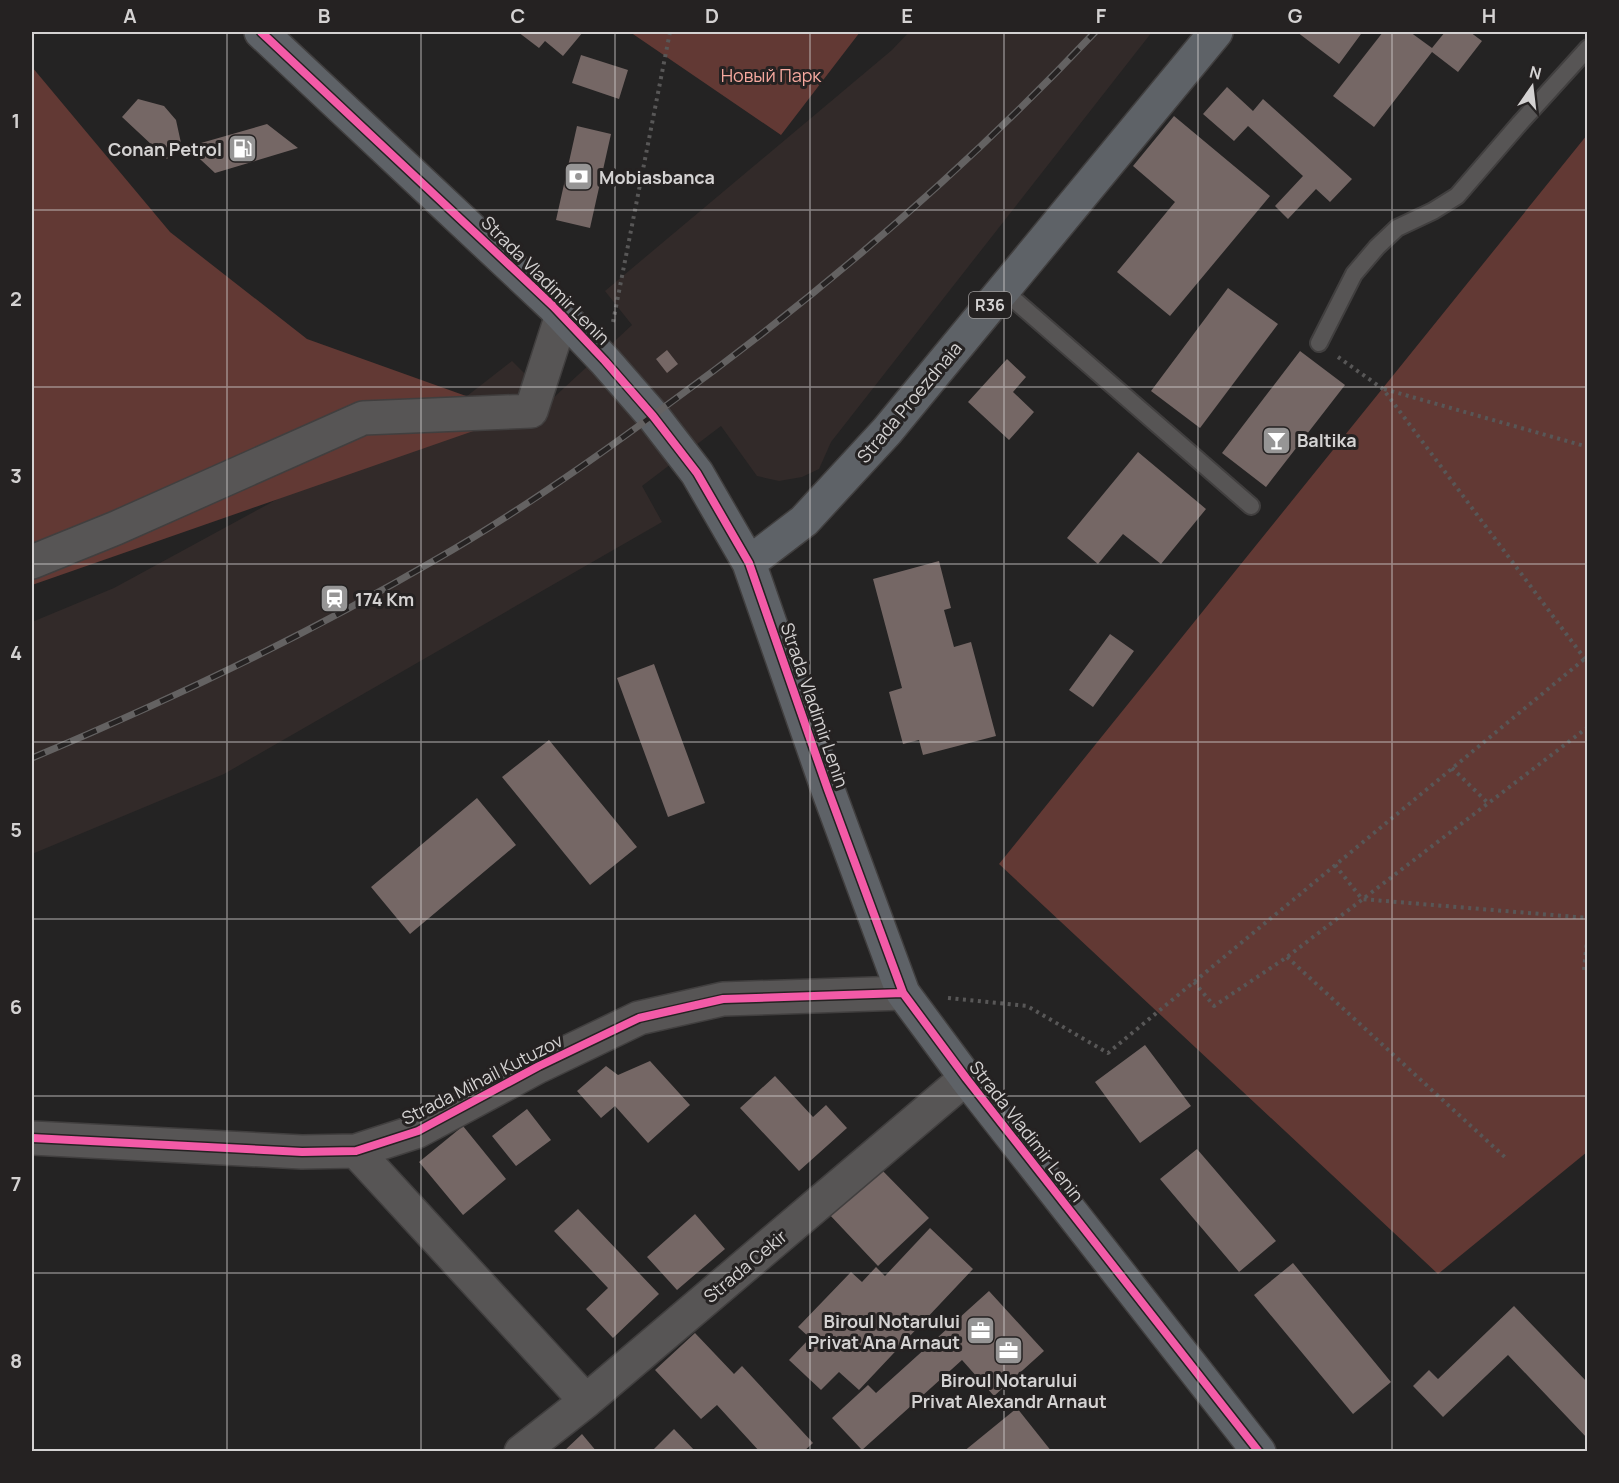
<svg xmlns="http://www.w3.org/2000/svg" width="1619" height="1483" font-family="Manrope,sans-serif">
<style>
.built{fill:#322a29}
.green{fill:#623934}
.building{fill:#756765}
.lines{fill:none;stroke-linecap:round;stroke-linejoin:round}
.lane-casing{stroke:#413f3f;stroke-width:20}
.street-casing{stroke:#413f3f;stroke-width:36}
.primary-casing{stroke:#413f3f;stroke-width:36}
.path{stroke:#585757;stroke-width:4;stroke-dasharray:3 4.5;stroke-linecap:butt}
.lane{stroke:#575555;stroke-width:16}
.street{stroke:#575555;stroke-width:33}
.primary{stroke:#5e6267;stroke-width:33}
.rail-casing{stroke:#646262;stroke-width:7}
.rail{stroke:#252222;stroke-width:4.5;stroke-dasharray:14;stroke-linecap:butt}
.cycleway-casing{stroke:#252222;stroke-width:11}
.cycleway{stroke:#f35aa7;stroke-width:8}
.grid{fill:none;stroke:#d4d2d2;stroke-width:1.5;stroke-opacity:0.55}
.labels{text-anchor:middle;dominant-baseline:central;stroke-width:6;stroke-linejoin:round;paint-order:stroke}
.shield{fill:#252222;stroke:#a09d9d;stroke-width:1.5}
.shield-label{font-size:16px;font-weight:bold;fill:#d4d2d2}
.park-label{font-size:18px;fill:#f7a99f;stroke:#252222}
.poi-label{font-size:18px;font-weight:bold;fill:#d4d2d2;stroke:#252222;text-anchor:start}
.street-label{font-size:18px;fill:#d4d2d2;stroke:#252222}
.neatline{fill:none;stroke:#d4d2d2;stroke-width:2}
.grid-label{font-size:20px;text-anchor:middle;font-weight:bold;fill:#d4d2d2}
</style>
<rect width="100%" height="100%" fill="#242323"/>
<path class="built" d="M909 32H1152L831 442 819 469 802 477 779 481 757 476 721 426 642 486 662 522 224 774 32 854V622L114 588 467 396 512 361 551 400 632 325 605 291 892 50Z"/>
<path class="green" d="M630 32H860L781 135Z
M32 67 170 232 307 339 519 415 32 585Z
M1587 135V1152L1438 1274 999 864Z"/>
<path class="building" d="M518 32H583L563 56 545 41 539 48Z
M1297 32H1357L1361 34 1339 64Z
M1383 32H1410L1432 48 1445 32H1470L1482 41 1458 72 1432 52 1374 127 1333 96Z
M581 55 628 70 619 99 572 83Z
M1227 87 1253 111 1263 99 1352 179 1330 202 1316 189 1288 219 1275 206 1303 176 1248 126 1234 141 1203 114Z
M138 99 164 106 176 120 181 143 167 159 122 117Z
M1174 116 1270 196 1170 316 1117 272 1175 202 1133 166Z
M267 124 298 148 215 173 187 147Z
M577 126 611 134 590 228 556 220Z
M1228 288 1278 324 1200 428 1151 391Z
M667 350 678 364 667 373 656 359Z
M1300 351 1345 385 1266 487 1222 453Z
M1007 359 1026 377 1013 392 1034 412 1009 440 968 402Z
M1138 452 1206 509 1161 564 1123 534 1098 564 1067 538Z
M939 561 951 608 944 610 954 647 971 642 996 736 923 755 919 740 903 744 889 692 902 688 873 579Z
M1110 634 1134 651 1093 707 1069 690Z
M654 664 705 803 668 817 617 678Z
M549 740 637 847 590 885 502 777Z
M477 798 516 845 410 934 371 887Z
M1145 1045 1191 1106 1140 1143 1095 1082Z
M650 1061 690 1105 648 1143 615 1106 601 1118 577 1091 606 1066 618 1075Z
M775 1076 813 1117 826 1105 847 1128 799 1171 740 1108Z
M527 1109 551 1140 516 1166 492 1136Z
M463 1126 506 1179 463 1215 419 1162Z
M1197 1149 1276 1241 1239 1272 1160 1179Z
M878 1166 929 1218 878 1266 828 1213Z
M578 1209 659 1294 613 1338 586 1309 608 1288 554 1231Z
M695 1214 725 1249 677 1290 647 1257Z
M930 1228 973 1269 859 1390 839 1372 821 1390 789 1360 810 1338 798 1327 851 1272 862 1282 876 1267 885 1276Z
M1293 1263 1391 1382 1353 1414 1254 1295Z
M989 1291 1044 1351 994 1396 962 1360 862 1450 832 1418 868 1385 876 1393Z
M1514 1306 1588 1383V1439L1508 1355 1443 1417 1413 1386 1429 1370 1438 1379Z
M695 1333 734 1374 742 1366 813 1443 803 1452H760L717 1405 701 1419 655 1370Z
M1017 1408 1052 1452H963Z
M674 1429 696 1452H651Z
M582 1434 597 1452H563Z"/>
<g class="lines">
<defs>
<path id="lane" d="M1003 290 1251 506
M1319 343 1354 274 1377 247 1397 228 1433 211 1457 196 1520 123 1588 48"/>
<path id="street" d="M32 562 116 528 363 418 531 411 562 315
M32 1138 302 1152 356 1151 418 1131 539 1066 639 1018 723 999 903 993
M356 1151 586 1401
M521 1452 586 1401 966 1078"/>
<path id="primary" d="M261 32 553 306 605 361 653 416 697 473 749 563 828 790 903 993 966 1078 1259 1452
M749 563 804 521 887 431 1216 32"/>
</defs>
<use href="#lane" class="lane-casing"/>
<use href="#street" class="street-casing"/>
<use href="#primary" class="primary-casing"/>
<path class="path" d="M613 322 670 32
M1338 357 1383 389 1585 659
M1384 389 1588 447
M1452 768 1488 803
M1335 865 1362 899 1588 918
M1287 957 1508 1160
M1584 970 1588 930
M1194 982 1214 1006 1287 957 1588 727
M948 998 1027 1006 1108 1053 1588 656"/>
<use href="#lane" class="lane"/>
<use href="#street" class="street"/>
<use href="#primary" class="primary"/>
<defs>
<path id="rail" d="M32 758C170 700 305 636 435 560 514 515 590 462 663 408 818 296 964 171 1095 32"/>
</defs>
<use href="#rail" class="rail-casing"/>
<use href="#rail" class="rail"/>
<defs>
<path id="cycleway" d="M261 32 553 306 605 361 653 416 697 473 749 563 828 790 903 993 966 1078 1259 1452
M32 1138 302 1152 356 1151 418 1131 539 1066 639 1018 723 999 903 993"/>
</defs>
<use href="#cycleway" class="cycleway-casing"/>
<use href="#cycleway" class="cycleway"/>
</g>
<path class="grid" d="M227 32V1452M421 32V1452M615 32V1452M810 32V1452M1004 32V1452M1198 32V1452M1392 32V1452M32 210H1588M32 387H1588M32 564H1588M32 742H1588M32 919H1588M32 1096H1588M32 1273H1588"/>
<defs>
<symbol id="fuel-square" viewBox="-11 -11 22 22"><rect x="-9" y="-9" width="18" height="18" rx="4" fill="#969595" stroke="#252222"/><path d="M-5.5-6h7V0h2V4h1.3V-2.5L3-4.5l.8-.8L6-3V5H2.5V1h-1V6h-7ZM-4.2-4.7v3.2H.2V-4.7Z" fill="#fff"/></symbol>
<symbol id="bank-square" viewBox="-11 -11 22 22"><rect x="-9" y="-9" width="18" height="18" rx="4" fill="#969595" stroke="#252222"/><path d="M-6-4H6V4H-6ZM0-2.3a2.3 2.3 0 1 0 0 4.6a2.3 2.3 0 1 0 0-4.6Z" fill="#fff"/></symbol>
<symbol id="bar-square" viewBox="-11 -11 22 22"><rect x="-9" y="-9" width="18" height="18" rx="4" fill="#969595" stroke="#252222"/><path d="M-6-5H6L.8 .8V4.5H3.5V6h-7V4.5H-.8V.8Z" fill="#fff"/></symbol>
<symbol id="station-square" viewBox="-11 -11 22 22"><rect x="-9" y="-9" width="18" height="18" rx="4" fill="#969595" stroke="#252222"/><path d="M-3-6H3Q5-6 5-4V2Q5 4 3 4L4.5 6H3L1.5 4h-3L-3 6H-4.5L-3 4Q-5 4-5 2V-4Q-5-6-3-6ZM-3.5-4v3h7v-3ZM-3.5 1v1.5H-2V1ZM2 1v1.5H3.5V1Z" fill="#fff"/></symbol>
<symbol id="office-square" viewBox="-11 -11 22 22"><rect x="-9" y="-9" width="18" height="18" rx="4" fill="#969595" stroke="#252222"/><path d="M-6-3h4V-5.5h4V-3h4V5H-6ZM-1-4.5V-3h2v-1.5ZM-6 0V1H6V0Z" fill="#fff"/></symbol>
</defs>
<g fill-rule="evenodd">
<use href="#fuel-square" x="226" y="132" width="33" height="33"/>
<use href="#bank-square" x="562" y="160" width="33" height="33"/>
<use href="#bar-square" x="1260" y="424" width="33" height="33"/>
<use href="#station-square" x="318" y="582" width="33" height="33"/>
<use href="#office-square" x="964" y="1314" width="33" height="33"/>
<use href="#office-square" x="992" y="1334" width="33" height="33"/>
</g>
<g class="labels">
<rect class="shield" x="969" y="292" width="42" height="26" rx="4.5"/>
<g class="shield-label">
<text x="990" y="305">R36</text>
</g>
<g class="park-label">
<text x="771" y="75">Новый Парк</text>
</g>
<g class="poi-label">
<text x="222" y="149" text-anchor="end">Conan Petrol</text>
<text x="599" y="177">Mobiasbanca</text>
<text x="1297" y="440">Baltika</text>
<text x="355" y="599">174 Km</text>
<text x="960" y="1321" text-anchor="end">Biroul Notarului<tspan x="960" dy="21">Privat Ana Arnaut</tspan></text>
<text x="1009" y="1380" text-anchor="middle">Biroul Notarului<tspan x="1009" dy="21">Privat Alexandr Arnaut</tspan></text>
</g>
<g class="street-label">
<text transform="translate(546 280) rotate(45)">Strada Vladimir Lenin</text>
<text transform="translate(909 402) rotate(-50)">Strada Proezdnaia</text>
<text transform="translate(815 705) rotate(71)">Strada Vladimir Lenin</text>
<text transform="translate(482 1079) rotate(-27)">Strada Mihail Kutuzov</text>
<text transform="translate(1027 1131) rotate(52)">Strada Vladimir Lenin</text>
<text transform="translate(745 1266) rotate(-40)">Strada Cekir</text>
</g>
</g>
<rect width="1619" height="1483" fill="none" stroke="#252222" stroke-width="66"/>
<g transform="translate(1532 87) rotate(14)" stroke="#252222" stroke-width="4.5" paint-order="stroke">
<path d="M0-4.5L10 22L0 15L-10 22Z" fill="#d4d2d2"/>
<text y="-9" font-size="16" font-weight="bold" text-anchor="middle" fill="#d4d2d2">N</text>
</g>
<rect x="33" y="33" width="1553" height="1417" class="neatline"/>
<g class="grid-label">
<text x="130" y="23">A</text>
<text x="324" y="23">B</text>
<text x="518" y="23">C</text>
<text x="712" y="23">D</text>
<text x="907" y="23">E</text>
<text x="1101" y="23">F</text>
<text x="1295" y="23">G</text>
<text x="1489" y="23">H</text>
<text x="16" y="128">1</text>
<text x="16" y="306">2</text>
<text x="16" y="483">3</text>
<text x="16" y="660">4</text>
<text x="16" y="837">5</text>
<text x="16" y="1014">6</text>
<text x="16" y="1191">7</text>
<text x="16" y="1368">8</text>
</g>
</svg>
